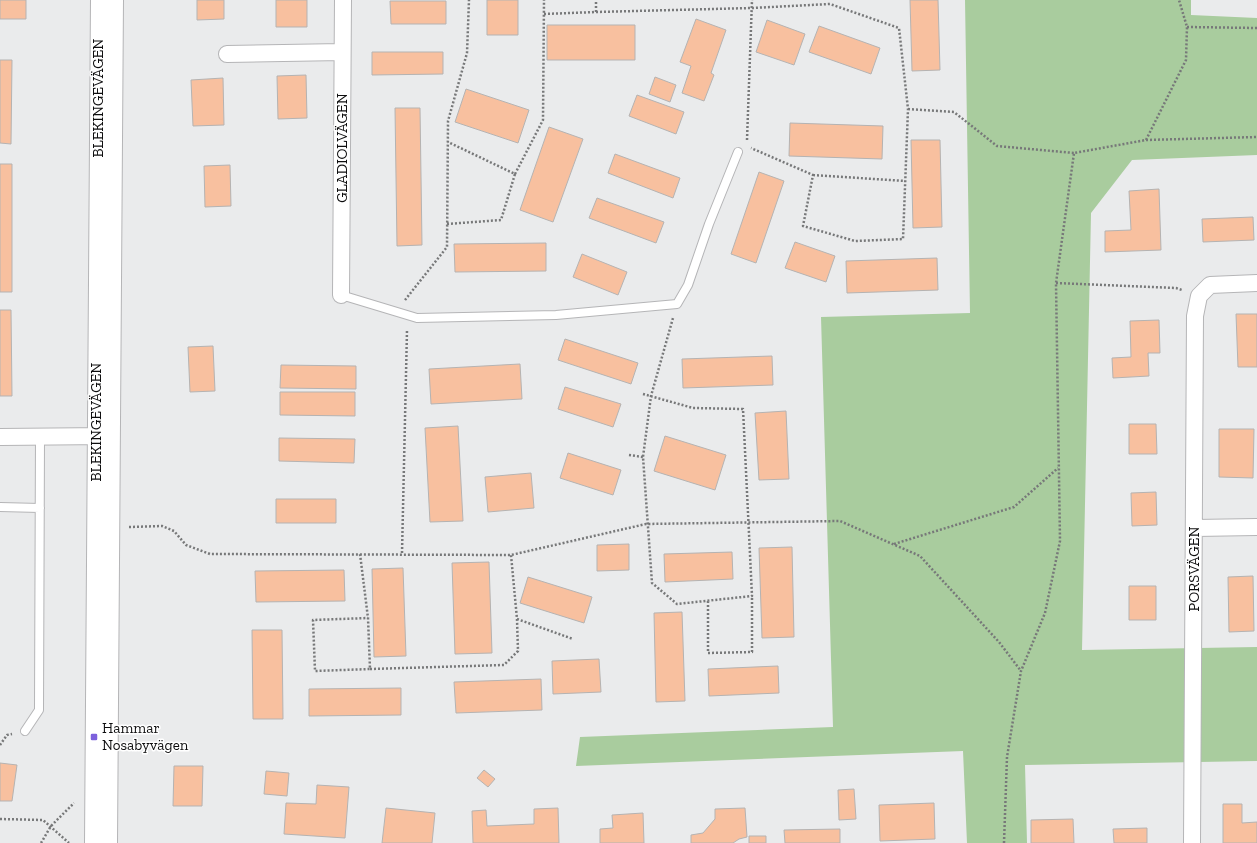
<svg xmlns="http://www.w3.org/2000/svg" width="1257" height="843" font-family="'Zilla Slab',serif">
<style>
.green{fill:#a9cc9e}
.building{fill:#f8c09f;stroke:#b5b3b2}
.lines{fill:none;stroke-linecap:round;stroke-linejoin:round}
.lane-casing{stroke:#b5b5b7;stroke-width:10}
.street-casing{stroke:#b5b5b7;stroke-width:18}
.path{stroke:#777879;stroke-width:2.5;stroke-dasharray:2 2;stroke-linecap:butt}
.lane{stroke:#fff;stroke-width:8}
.street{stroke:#fff;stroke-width:16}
.poi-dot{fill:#7c61dc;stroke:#fff;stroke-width:1.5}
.labels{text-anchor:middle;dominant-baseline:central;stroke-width:3;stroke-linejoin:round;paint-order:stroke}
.street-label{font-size:15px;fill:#0d0d0e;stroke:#fff}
.poi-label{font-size:15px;fill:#0d0d0e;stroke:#fff;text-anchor:start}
</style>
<rect width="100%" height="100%" fill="#eaebec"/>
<path class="green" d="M965 0H1191V15L1257 18V155L1132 160 1091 213 1082 650 1257 647V761L1025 765 1027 843H967L963 751 576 766 580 737 833 727 821 317 970 313Z"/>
<path class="building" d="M0 0H26V19H0Z
M197 0H224V19L197 20Z
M276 0H307V27H276Z
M487 0H518V35H487Z
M910 0H938L940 70 912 71Z
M390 1H446V24H391Z
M696 19 726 30 711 73 714 75 704 101 682 93 691 66 680 62Z
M767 20 805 34 794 65 756 52Z
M547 25H635V60H547Z
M819 26 880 48 871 74 809 52Z
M372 52H443V74L372 75Z
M0 60H12L11 144 0 143Z
M306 75 307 118 278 119 277 76Z
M655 77 676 85 670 102 649 94Z
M223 78 224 125 193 126 191 80Z
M466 89 529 110 518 143 455 122Z
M637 95 684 112 676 134 629 116Z
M395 108H420L422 245 397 246Z
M790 123 883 126 882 159 789 156Z
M549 127 583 139 553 222 520 210Z
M911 140H940L942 227 913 228Z
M615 154 680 178 673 198 608 173Z
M0 164H12V292H0Z
M230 165 231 206 205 207 204 166Z
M759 172 784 181 756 263 731 254Z
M1159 189 1161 250 1105 252V231L1131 230 1129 191Z
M597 198 664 222 656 243 589 218Z
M1253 217 1254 240 1203 242 1202 219Z
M795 242 835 256 826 282 785 268Z
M546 243V271L455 272 454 244Z
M582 254 627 272 618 295 573 277Z
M937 258 938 290 847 293 846 261Z
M0 310H11L12 396H0Z
M1236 314H1257V367H1238Z
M1159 320 1160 353H1148L1149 376 1113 378 1112 358 1131 357 1130 321Z
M565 339 638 363 631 384 558 360Z
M213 346 215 391 190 392 188 347Z
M772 356 773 385 683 388 682 359Z
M520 364 522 399 431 404 429 369Z
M281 365 356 366V389L280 388Z
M565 387 621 404 613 427 558 409Z
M280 392H355V416L280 415Z
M786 411 789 479 759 480 755 413Z
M1129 424H1156L1157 454H1129Z
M458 426 463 521 430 522 425 428Z
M1219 429H1254L1253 478 1219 477Z
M665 436 726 455 715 490 654 471Z
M279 438 355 439 354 463 279 461Z
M568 453 621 470 613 495 560 478Z
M531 473 534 508 488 512 485 477Z
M1156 492 1157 525 1132 526 1131 493Z
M276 499H336V523H276Z
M629 544V570L597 571V545Z
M792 547 794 637 762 638 759 548Z
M732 552 733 579 665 582 664 554Z
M489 562 492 653 455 654 452 563Z
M403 568 406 656 374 657 372 569Z
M344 570 345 601 256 602 255 571Z
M1253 576 1254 631 1229 632 1228 577Z
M528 577 592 597 584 623 520 603Z
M1129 586H1156V620H1129Z
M682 612 685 701 656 702 654 613Z
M252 630H282L283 719H253Z
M599 659 601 692 553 694 552 661Z
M778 666 779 693 709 696 708 669Z
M541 679 542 710 456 713 454 682Z
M401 688V715L309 716V689Z
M0 763 17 765 12 801H0Z
M174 766H203L202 806H173Z
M484 770 495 779 488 787 477 778Z
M266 771 289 773 287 796 264 794Z
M317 785 349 787 345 838 284 834 286 803 316 804Z
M854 789 856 819 839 820 838 790Z
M934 803 935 839 880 841 879 805Z
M1223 804H1242V823L1257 822V843H1223Z
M386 808 435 813 432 843H382Z
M558 808 559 843H473L472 811 486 810 487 826 534 824V809Z
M745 808 747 837 739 839 733 843H691V835L703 833 715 819V809Z
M643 813 644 843H600V829L613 828 612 815Z
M1073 819 1074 843H1031V820Z
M1147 828V843H1114L1113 829Z
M840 829V843H785L784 830Z
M749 836H766V843H749Z"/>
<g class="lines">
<defs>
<path id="lane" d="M341 295 417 318 556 315 677 304 688 285 709 224 738 152
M0 507 40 508
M25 731 39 710 40 437"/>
<path id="street" d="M227 54 342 52
M341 295 343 0
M0 437 106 436
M1195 528 1257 527
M93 843 99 0
M109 843 115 0
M1192 843 1195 316 1199 296 1210 285 1257 283"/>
</defs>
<use href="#lane" class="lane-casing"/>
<use href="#street" class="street-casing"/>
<path class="path" d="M596 12 752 8 830 4 899 28 908 109 903 239 855 241 803 226 813 175 751 148
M544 14 596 12V0
M1187 27 1257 28
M908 109 954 112 997 146 1074 153
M747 140 752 0
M1146 140 1257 137
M515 174 543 120 544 0
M813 175 905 181
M447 224 501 220 515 174 448 142
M1056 283 1176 288 1182 290
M405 300 447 247 448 121 467 53 469 0
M643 394 693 408 743 409 752 596 677 604 652 583 643 457 651 396 673 318
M629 455 643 457
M129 527 162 526 174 531 186 545 210 554 511 555 646 524 840 521 920 556 999 642 1021 671
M894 544 1014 507 1058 468
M402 553 407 330
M360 554 368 618 370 669 315 671 313 620 368 618
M708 601V653L752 652V596
M517 619 573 639
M370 669 504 665 518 651 517 619 511 555
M0 745 7 735 12 734
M0 819 43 820 69 843
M41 843 51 826 74 803
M1004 843 1007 757 1021 671 1045 613 1060 541 1056 283 1074 153 1146 140 1186 60 1187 27 1179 0"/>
<use href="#lane" class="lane"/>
<use href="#street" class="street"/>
</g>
<rect class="poi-dot" x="90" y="733" width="8" height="8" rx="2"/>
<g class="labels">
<g class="street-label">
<text transform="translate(98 98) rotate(-90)">BLEKINGEVÄGEN</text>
<text transform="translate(342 148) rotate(-90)">GLADIOLVÄGEN</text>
<text transform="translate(96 422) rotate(-90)">BLEKINGEVÄGEN</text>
<text transform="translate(1194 569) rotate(-90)">PORSVÄGEN</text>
</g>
<g class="poi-label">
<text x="102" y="728">Hammar<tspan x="102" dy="17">Nosabyvägen</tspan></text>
</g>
</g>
</svg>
